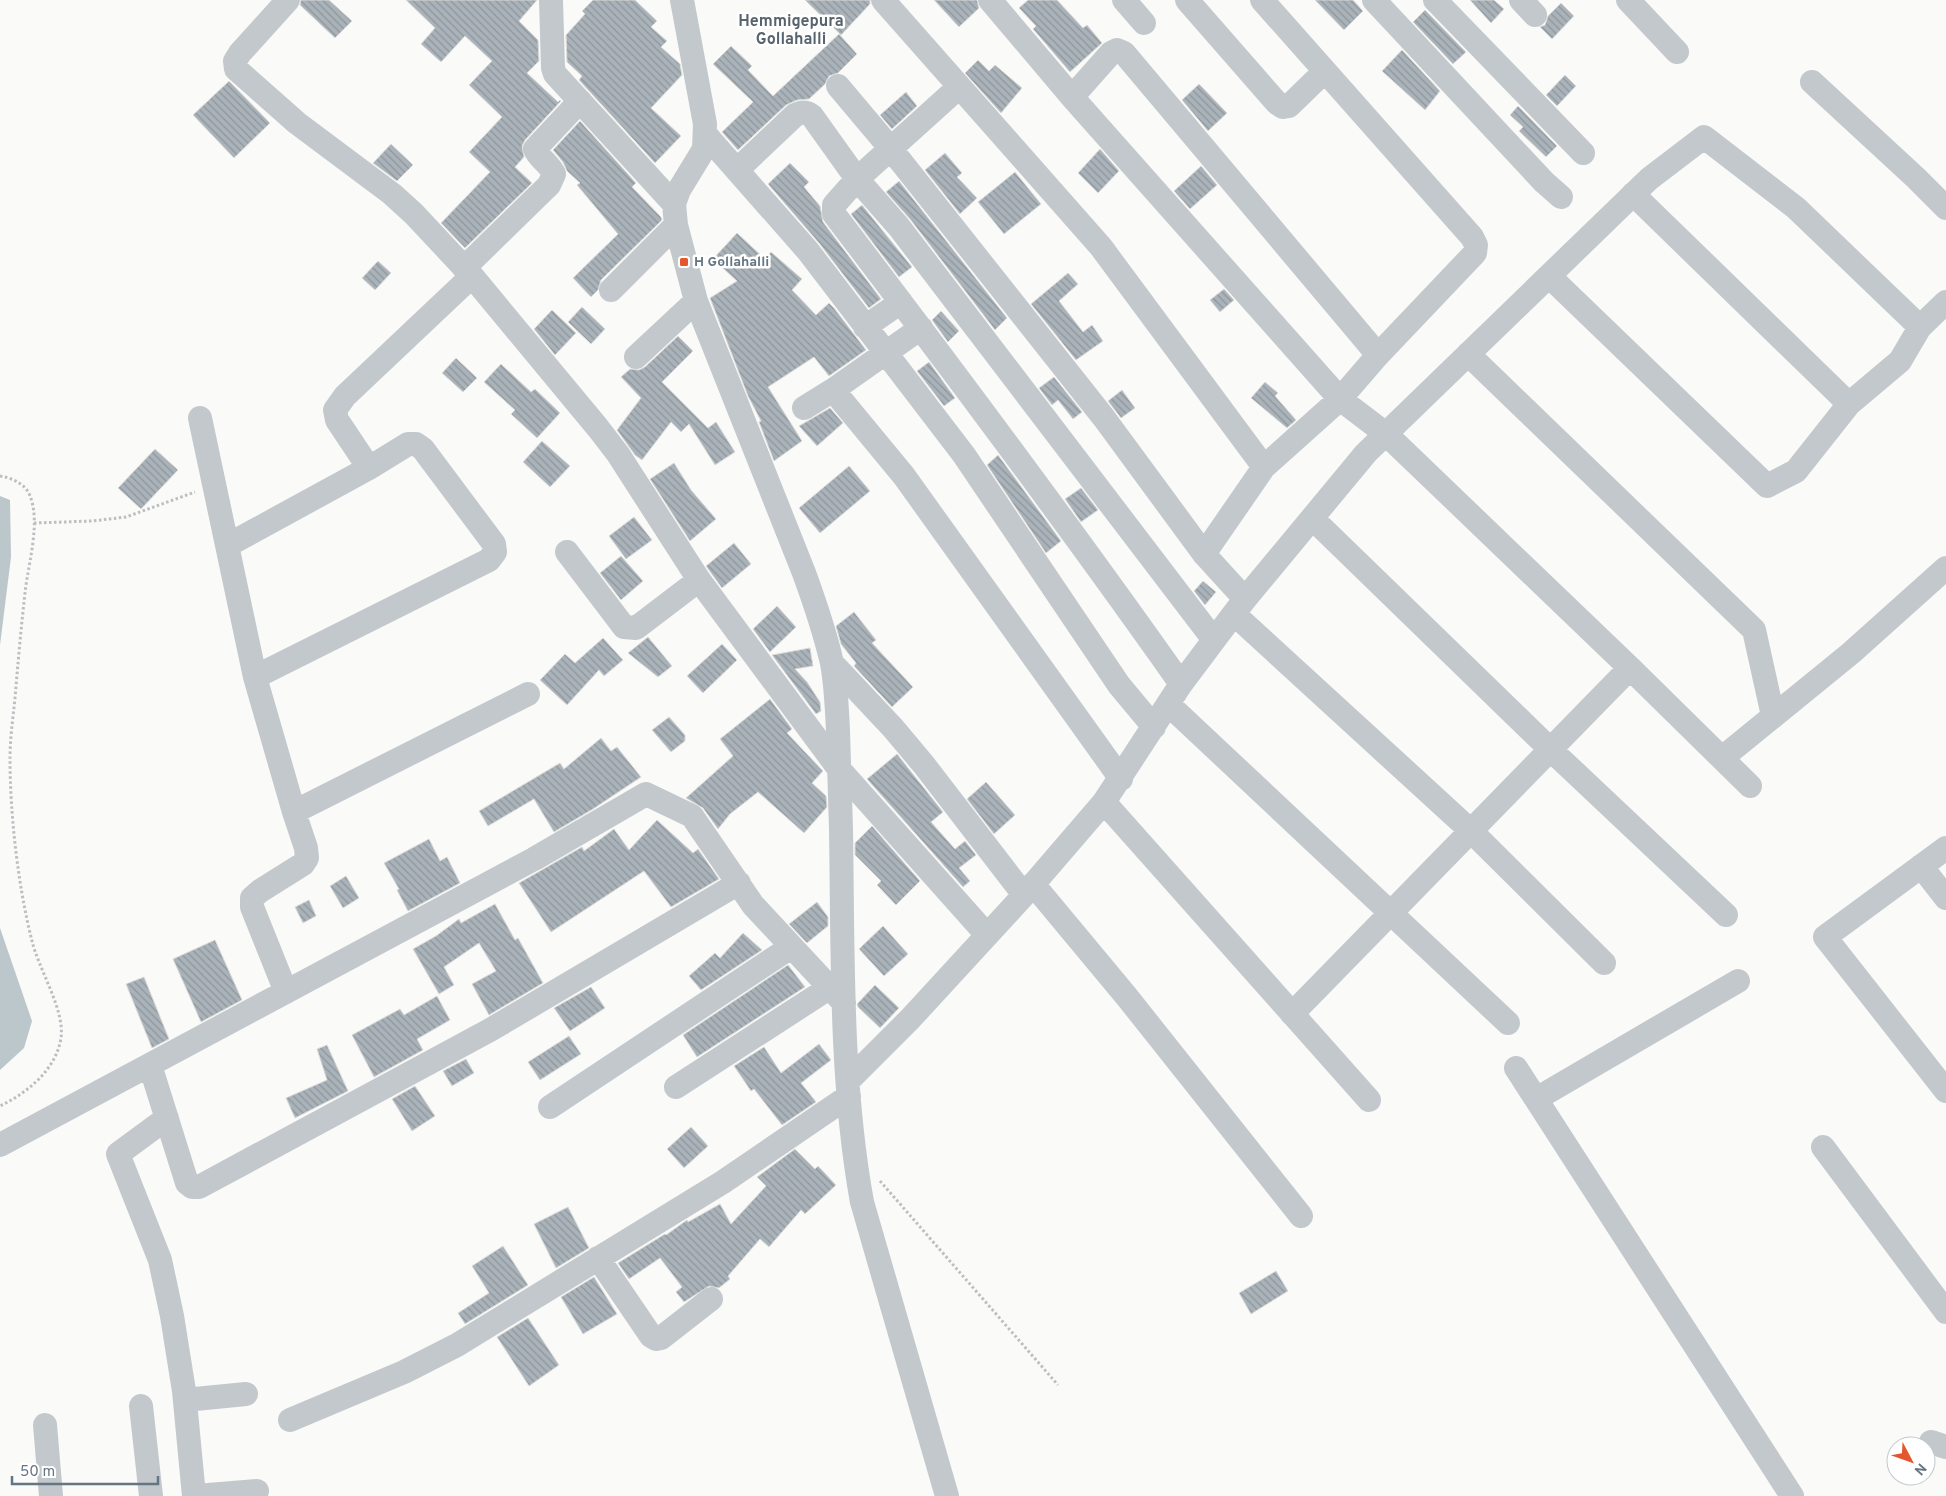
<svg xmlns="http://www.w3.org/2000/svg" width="1946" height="1496" font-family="Overpass,sans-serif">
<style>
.water{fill:#bbc7cb}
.building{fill:url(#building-back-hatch);stroke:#dcdcda}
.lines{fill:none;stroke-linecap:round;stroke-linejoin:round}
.path{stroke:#bbbfc2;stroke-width:3;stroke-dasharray:2.5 2.5;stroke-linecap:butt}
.minor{stroke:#c3c8cc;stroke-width:24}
.poi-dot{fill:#e4572e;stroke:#fff;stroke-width:2}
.labels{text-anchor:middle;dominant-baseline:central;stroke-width:5;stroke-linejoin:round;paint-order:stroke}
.poi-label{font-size:14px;font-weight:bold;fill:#657683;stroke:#fff;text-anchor:start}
.quarter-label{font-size:16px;font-weight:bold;fill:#57646e;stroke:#fff}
</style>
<defs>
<pattern id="building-back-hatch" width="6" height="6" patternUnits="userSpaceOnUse" patternTransform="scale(1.25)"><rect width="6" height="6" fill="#aab3b9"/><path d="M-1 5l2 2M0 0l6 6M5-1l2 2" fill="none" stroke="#8e969c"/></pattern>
</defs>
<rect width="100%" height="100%" fill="#fafaf8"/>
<path class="water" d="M0 496 10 500 11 557 0 645Z
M0 928 32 1021 24 1048 0 1070Z"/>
<path class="building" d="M301 0H329L352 21 335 38 300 5Z
M406 0H537L519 21 538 40 539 61 527 73 558 102 560 100 561 101 525 140 522 146 524 157 515 167 532 183 465 248 441 223 490 172 469 152 502 117 469 85 492 61 465 36 441 62 421 44 435 28Z
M593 0H635L657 21 651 27 667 41 661 47 680 64 682 75 651 108 681 136 655 163 579 80 582 76 567 62 566 35 585 14 582 11Z
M805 0H870V4L841 35Z
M934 0H977L979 8 959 27Z
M1028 0H1057L1083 28 1087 25 1102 43 1070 72 1033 29 1036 26 1019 8Z
M1315 0H1353L1363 11 1344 30Z
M1470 0H1494L1504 9 1491 23Z
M1561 3 1574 16 1552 39 1540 27 1545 25 1548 16Z
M1425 10 1466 52 1453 64 1413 22Z
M839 34 857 54 838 73 829 76 825 84 809 99 797 100 786 105 738 150 722 132 753 102 713 64 731 46 752 66 748 70 773 96Z
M1402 50 1440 91 1425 110 1382 71Z
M978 60 989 71 995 65 1022 88 1001 113 965 73Z
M1565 75 1576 86 1557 106 1546 95Z
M229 81 270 123 234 158 193 115Z
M1199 84 1227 113 1208 131 1182 100Z
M906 92 917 106 892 129 880 115Z
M1518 106 1557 146 1546 157 1519 131 1523 127 1510 115Z
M580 121 636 183 632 187 661 217 662 220 601 280 598 290 591 297 573 278 618 234 577 185 580 183 567 171 563 162 553 150Z
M391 144 413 165 397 181 373 163Z
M1100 149 1119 171 1098 193 1078 173Z
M945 153 962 173 957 177 977 198 960 214 925 170Z
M790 163 809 182 804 187 820 206 823 222 881 299 869 308 819 243 768 184Z
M1201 166 1217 185 1190 209 1174 191Z
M1015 172 1041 204 1004 234 978 202Z
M899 181 1007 318 995 330 910 219 886 192Z
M862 205 912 267 899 277 851 214Z
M737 233 765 259 771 252 802 279 792 290 816 315 829 303 834 308 866 350 829 376 814 357 768 387 802 441 774 461 759 422 761 421 748 396 710 298 737 281 713 259Z
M378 261 391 273 375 290 362 278Z
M1068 273 1078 284 1059 301 1083 332 1092 325 1103 341 1076 360 1031 304Z
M1224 289 1234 300 1220 312 1210 300Z
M582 307 605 329 591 344 568 322Z
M552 310 576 333 555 355 534 329Z
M941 311 959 331 948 342 932 320Z
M678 336 693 351 662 382 708 428 716 422 735 452 715 465 689 424 681 432 671 422 642 460 635 455 617 430 641 398 621 377 630 369 639 370 645 367Z
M456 358 477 378 463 392 442 373Z
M929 362 955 398 944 406 917 371Z
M501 364 531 392 535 389 560 413 537 438 511 414 515 410 484 382Z
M1054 377 1082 412 1073 419 1058 400 1052 405 1039 388Z
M1265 382 1278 393 1275 396 1296 420 1287 428 1251 398Z
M1122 390 1135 408 1121 418 1108 401Z
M830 408 843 423 817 446 799 426Z
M542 441 570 466 550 487 523 462Z
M155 449 178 470 141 509 118 488Z
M998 455 1061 541 1046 553 987 465Z
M674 463 691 490 716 519 690 541 650 479Z
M849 466 870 491 820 533 799 508Z
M1081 488 1098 510 1081 522 1065 499Z
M634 517 652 540 626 559 609 536Z
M734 543 751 564 722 588 706 566Z
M621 556 643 581 621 600 600 573Z
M1203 581 1216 592 1205 605 1194 591Z
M777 606 796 627 770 652 753 629Z
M854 612 876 640 872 643 913 687 892 707 854 666 856 663 841 644 836 626Z
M648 637 672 666 658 677 628 653Z
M603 638 623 660 604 676 599 670 567 705 540 680 565 654 575 663Z
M722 644 737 660 703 693 687 676Z
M810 648 813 666 795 669 807 682 820 702 821 711 816 714 772 655Z
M770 699 792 729 787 733 823 771 812 783 826 796 827 807 804 833 758 792 730 814 718 829 703 808 686 798 733 756 720 739Z
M669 717 685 735V741L671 752 652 730Z
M601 738 611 751 617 747 641 777 593 809 554 832 534 799 488 826 479 811 560 763 564 769Z
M897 754 943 812 931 822 955 849 965 841 976 855 959 868 970 881 963 887 867 779Z
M986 782 1015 815 994 834 967 799Z
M657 820 693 853 698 849 719 879 671 907 644 871 551 932 519 883 582 847 584 851 614 829 629 850Z
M872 826 920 881 896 905 877 885 881 881 855 855V843Z
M429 839 440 861 447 857 460 883 408 911 397 890 399 889 384 863Z
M346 876 359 898 343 908 330 886Z
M309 900 316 916 303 923 295 907Z
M817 902 828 917V926L807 943 789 924Z
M495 904 515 940 518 938 543 983 489 1015 472 984 496 971 479 943 444 967 454 985 439 994 413 949 436 936 459 919 461 923Z
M883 926 908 954 884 976 859 949Z
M743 933 762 950 701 990 689 976 715 953 720 958Z
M215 940 242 1000 201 1022 173 959Z
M788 965 805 987 697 1057 683 1035Z
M144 977 169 1039 152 1048 126 984Z
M875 985 899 1008 880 1028 858 1007 857 1004Z
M591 987 605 1008 570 1031 554 1008Z
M437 996 450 1020 417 1039 423 1050 374 1077 352 1035 400 1009 404 1015Z
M569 1036 581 1054 540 1080 528 1062Z
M819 1044 831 1060 801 1083 816 1102 782 1125 754 1089 751 1091 734 1066 764 1047 781 1073Z
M327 1045 348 1091 295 1118 286 1098 327 1080 317 1049Z
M466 1059 474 1073 452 1086 443 1071Z
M415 1086 435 1116 412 1131 392 1099Z
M691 1127 708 1146 684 1168 667 1149Z
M795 1149 815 1169 818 1166 836 1185 805 1214 801 1210 769 1247 760 1239 728 1276 730 1279 719 1288 709 1286 684 1302 676 1292 682 1287 660 1258 629 1279 618 1263 665 1234 666 1235 687 1220 688 1222 720 1204 731 1224 766 1186 757 1177Z
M568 1207 589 1248 556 1268 534 1224Z
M503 1246 528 1285 465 1324 458 1313 489 1293 472 1266Z
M1276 1271 1288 1291 1251 1314 1239 1293Z
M594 1277 617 1314 583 1334 561 1297Z
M528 1318 559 1365 529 1386 497 1337Z"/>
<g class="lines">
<path class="path" d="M0 476C12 478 26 484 30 496 41 523 28 564 25 593 21 628 18 663 15 698 13 718 10 738 10 758 10 815 18 886 32 941 39 970 65 1010 61 1038 56 1070 27 1093 0 1106
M34 523 92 521 126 517 195 492
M880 1181 1058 1385"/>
<path class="minor" d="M288 0 240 53 235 61 236 69 297 123 392 194 414 214 472 276 598 428 618 454 699 580 839 769 987 935
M551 0 553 68 555 74 674 204
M682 0 705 124 704 149 679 190 674 204 676 225 696 301 804 573C815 603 825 633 832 663 836 685 837 708 838 731 839 764 840 796 841 829 843 951 840 1081 862 1202L947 1496
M883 0 1101 247 1264 467
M990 0 1072 97 1340 399 1386 434 1630 668 1750 786
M1124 0 1144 23
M1187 0 1277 103 1283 107 1289 106 1325 71
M1374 0 1544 182 1561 197
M1435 0 1583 153
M1521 0 1535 15
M1628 0 1677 52
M1812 82 1916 178 1946 208
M838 86 891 149 1104 418 1204 554 1245 599
M959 87 857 179 834 205V214C952 369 1069 525 1181 684
M1072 97 1111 53 1117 50 1124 53 1378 355
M706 135 808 251 964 455 1119 685 1154 727
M737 170 795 115C802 112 806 111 812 116L857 179 899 227 1214 640
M1633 194 1849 404
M464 268 549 185 554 174C550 164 538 158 535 149L580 101
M1549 276 1767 486 1796 471 1849 404 1900 361 1920 327 1946 302
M611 290 676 225
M865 327 901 302
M1468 354 1754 630 1773 716
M636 357 696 301
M833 390 904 476 1121 779
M804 408 833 390 921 328
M200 418 255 677 294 812 306 848 307 858 303 864 260 891 252 898V907L286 992
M369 468 337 420 335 410 345 396 472 276
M1313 519 1551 750 1726 915
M228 545 369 468 408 444H416L423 449 494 544 495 552 489 560 255 677
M567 552 624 627 636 628 699 580
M1204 554 1264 467 1340 399 1378 355 1475 253 1476 245 1472 237 1262 0
M1234 614 1471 831 1604 963
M832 663 893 728 924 765 1024 895
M1168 704 1508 1023
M1722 758 1851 653 1946 568
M1104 802 1369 1100
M294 812 528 694
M1946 848 1825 937 1946 1091
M1921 866 1946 898
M1033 884 1127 997 1301 1216
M1292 1014 1630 668
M150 1065 187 1183 192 1187H199L490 1030 739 883
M1516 1068 1792 1496
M849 1080 910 1019 1024 895 1104 802 1181 684 1214 640 1245 599 1366 453 1649 179 1704 137 1796 208 1920 327
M676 1087 829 988
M1536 1099 1738 981
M550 1107 791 947
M167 1118 118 1154 160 1260 172 1316 184 1391 194 1496
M0 1145 534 859 646 794 692 816 753 905 844 1003
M1823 1147 1946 1312
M598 1258 651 1336 656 1339 661 1338 711 1299
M185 1400 246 1394
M141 1406 151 1496
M290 1420 404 1372 457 1345 723 1182 849 1096
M45 1425 51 1496
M1931 1442 1946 1447
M196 1496 257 1491"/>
</g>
<rect class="poi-dot" x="679" y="257" width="10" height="10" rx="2.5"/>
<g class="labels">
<g class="poi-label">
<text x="694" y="262">H Gollahalli</text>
</g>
<g class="quarter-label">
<text x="791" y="22">Hemmigepura<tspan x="791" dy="18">Gollahalli</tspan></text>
</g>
</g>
<g transform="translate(1911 1461) rotate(131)"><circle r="24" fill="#ffffff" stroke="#c1c8cd"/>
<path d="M0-4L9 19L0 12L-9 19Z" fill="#e4572e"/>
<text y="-8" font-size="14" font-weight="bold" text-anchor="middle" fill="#657683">N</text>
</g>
<path d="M12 1476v8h146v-8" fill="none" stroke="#657683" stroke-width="2.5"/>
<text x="20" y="1476" font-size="15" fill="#657683" stroke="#ffffff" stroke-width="4" paint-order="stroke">50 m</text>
</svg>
